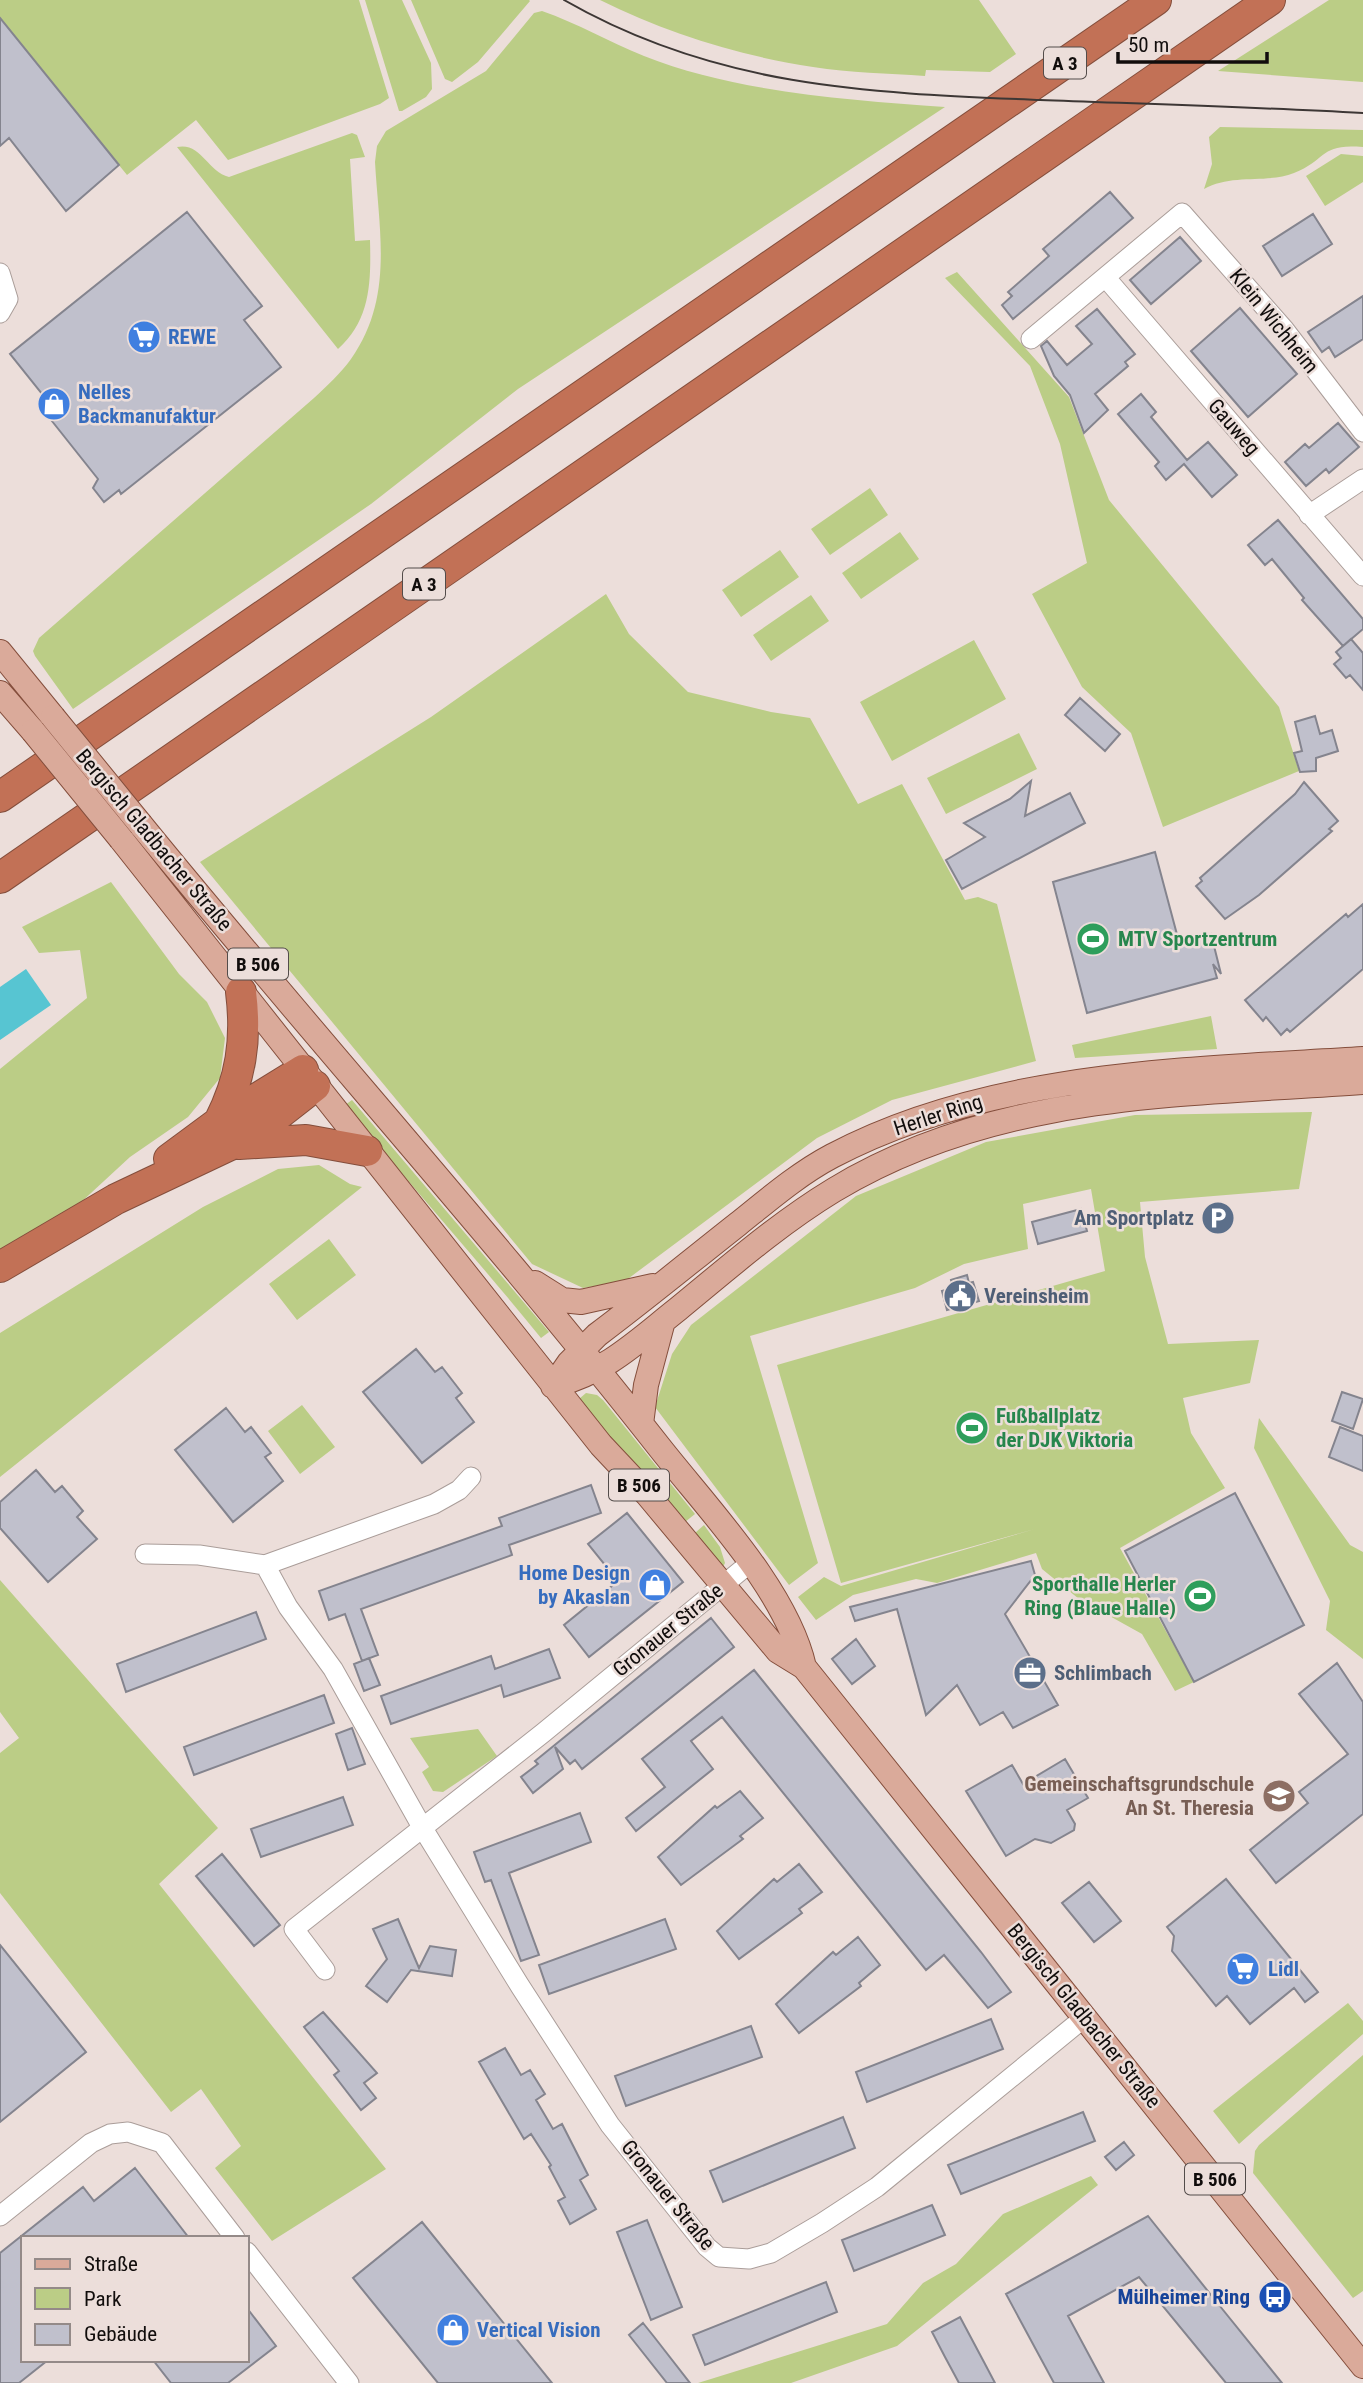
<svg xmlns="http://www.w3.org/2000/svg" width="1363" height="2383" font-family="'Roboto Condensed',sans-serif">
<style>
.green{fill:#bbcd86}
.water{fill:#57c5d2}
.building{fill:#c0c0cc;stroke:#84848e;stroke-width:2}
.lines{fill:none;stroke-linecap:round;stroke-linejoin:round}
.minor-casing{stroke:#aa9d99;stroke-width:21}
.major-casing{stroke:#844e3c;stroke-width:26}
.highway-casing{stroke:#844e3c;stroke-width:32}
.minor{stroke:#fff;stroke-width:19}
.major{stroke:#daaa9a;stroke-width:24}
.highway{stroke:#c27156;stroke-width:30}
.tram{stroke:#3d3735;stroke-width:2}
.major-bridge-casing{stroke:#844e3c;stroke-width:26;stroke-linecap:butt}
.major-bridge{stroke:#daaa9a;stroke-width:24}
.labels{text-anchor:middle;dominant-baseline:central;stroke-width:5;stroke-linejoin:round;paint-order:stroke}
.shield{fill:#ecdeda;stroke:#534c4a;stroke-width:2}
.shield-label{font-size:19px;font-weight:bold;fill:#110d0c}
.street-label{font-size:21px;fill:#110d0c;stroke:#ecdeda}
.shop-label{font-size:21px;font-weight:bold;fill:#366cbe;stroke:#ecdeda;text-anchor:start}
.leisure-label{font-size:21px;font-weight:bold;fill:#27864d;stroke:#ecdeda;text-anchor:start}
.service-label{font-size:21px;font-weight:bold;fill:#4e5e75;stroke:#ecdeda;text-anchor:start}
.education-label{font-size:21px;font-weight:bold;fill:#785e54;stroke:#ecdeda;text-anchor:end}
.transit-label{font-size:21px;font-weight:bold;fill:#164399;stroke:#ecdeda;text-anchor:end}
</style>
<rect width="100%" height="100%" fill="#ecdeda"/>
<path class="green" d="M0 0H359L389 98 380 104 228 160 196 120 127 175 0 18Z
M365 0H402L431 63 432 89 426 97 402 111H399Z
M411 0H529L530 1 478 62 452 82 445 79Z
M600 0H979L1016 54 990 72 926 70 925 76C888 73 850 73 813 67 740 56 666 33 600 0Z
M1329 0H1363V82L1218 71Z
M542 11C577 23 609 42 644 56 734 92 849 100 945 107L518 389 371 504 73 709 35 656 33 651 39 638 314 398C327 386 341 373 351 359 394 298 379 232 375 162L377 146 386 131 486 71 534 13Z
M1220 127 1363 130V147C1320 143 1328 159 1294 173 1266 184 1232 173 1204 189L1212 164 1209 137Z
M352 133 357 135 365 157 350 159 355 241 370 240C371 281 371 320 338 349L177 147C201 142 207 171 229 177Z
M1341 154 1363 156V182L1325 206 1306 176Z
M957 272 1069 397 1109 500 1279 707 1299 771 1163 827 1131 733 1082 687 1032 594 1087 563 1060 444 1030 366 945 278Z
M870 488 888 515 830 555 811 529Z
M900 532 919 559 861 599 842 573Z
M780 550 799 577 741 617 722 590Z
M606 594 629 634 688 692 771 712 810 718 858 804 902 784 965 900 978 897 997 904 1036 1061 892 1100 817 1138 625 1281 583 1288 532 1264 200 862 431 717Z
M811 595 829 621 771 661 753 635Z
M974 640 1006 699 892 761 860 702Z
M1019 733 1037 769 946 814 927 778Z
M111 882 179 974 207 1002 225 1038 220 1078 188 1117 130 1157 65 1217 0 1255V1069L87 998 80 950 39 953 22 927Z
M1211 1016 1217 1049 1075 1058 1072 1045Z
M352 1100 549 1332 541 1338C477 1259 409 1184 345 1105Z
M1312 1112 1299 1189 1140 1202 1145 1257 1168 1344 1259 1340 1250 1383 1183 1398 1191 1433 1225 1488 1120 1548 1194 1682 1175 1691 1142 1634 1079 1599 1042 1569 1036 1553 937 1583 916 1579 853 1595 816 1620 798 1597 824 1577 841 1586 1035 1529 841 1583 777 1365 1105 1271 1091 1189 1023 1204 1028 1249 964 1264 915 1288 750 1336 818 1563 789 1585 655 1407 672 1354 691 1325 856 1196 986 1142 1135 1115Z
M319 1165 350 1184 362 1187 0 1477V1333L203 1207 278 1169Z
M329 1239 356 1275 297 1320 269 1284Z
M586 1393 597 1395 603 1400 695 1514 685 1522 583 1414 579 1399Z
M302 1405 335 1447 300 1474 268 1431Z
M1259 1418 1350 1545 1363 1552V1659L1326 1630 1330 1601 1254 1448Z
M704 1525 720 1547 725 1563 723 1567 695 1533Z
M0 1580 218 1828 159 1884 386 2169 272 2241 215 2168 241 2146 201 2089 171 2112 0 1893V1753L19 1738 0 1712Z
M478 1729 497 1756 443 1792 433 1791 422 1772 429 1767 410 1738Z
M1348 2003 1363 2021V2034L1239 2144 1213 2111Z
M1363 2055V2291L1353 2298 1253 2173 1255 2151 1259 2145Z
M1091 2176 1098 2185 897 2346 791 2383H698L887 2324 923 2283 956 2264 1003 2214Z"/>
<path class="water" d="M26 969 51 1005 0 1040V987Z"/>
<path class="building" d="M0 18 119 165 66 211 9 138 0 146Z
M1110 192 1133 218 1013 319 1002 305 1012 296 1008 292 1049 256 1043 249Z
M187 212 262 306 244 320 281 367 121 494 119 490 104 502 93 488 98 479 40 406 47 400 10 354Z
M1313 214 1332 244 1282 276 1263 246Z
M1180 237 1201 261 1151 304 1130 280Z
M1363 296V339L1335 357 1329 347 1322 352 1308 332Z
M1240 308 1297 374 1248 417 1191 351Z
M1097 309 1135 354 1125 362 1128 366 1095 394 1108 410 1084 433 1070 395 1054 376 1041 346 1047 341 1067 365 1092 344 1076 326Z
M1141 394 1156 412 1151 417 1187 460 1208 442 1237 475 1212 497 1184 464 1166 480 1155 466 1159 462 1118 414Z
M1338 423 1359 447 1329 473 1326 469 1306 486 1285 462 1305 444 1309 448Z
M1278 520 1363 619V629L1343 646 1302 600 1304 598 1272 559 1265 565 1248 545Z
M1351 639 1363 653V690L1350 675 1346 678 1334 664 1341 658 1336 652Z
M1080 698 1120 734 1105 751 1065 715Z
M1315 716 1320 734 1332 730 1338 751 1316 758V771L1300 772 1294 753 1302 751 1295 722Z
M1031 781 1025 816 1070 793 1085 823 962 889 946 860 985 837 964 823 1010 799Z
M1304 782 1338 821 1329 829 1332 831 1259 895 1225 919 1196 886 1202 881 1200 878 1295 794Z
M1155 852 1179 942 1211 934 1221 974 1213 964 1217 978 1087 1013 1053 882Z
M1363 904V969L1290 1032 1287 1029 1281 1035 1266 1017 1263 1021 1245 1000 1346 914 1348 917Z
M1081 1209 1087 1231 1038 1244 1032 1222Z
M967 1275 969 1283 973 1282 979 1301 947 1310 942 1291 953 1288 951 1280Z
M416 1349 435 1372 442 1367 462 1393 456 1398 474 1422 422 1463 363 1392Z
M1342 1392 1363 1399 1353 1429 1332 1421Z
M226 1408 245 1432 251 1427 271 1453 265 1457 283 1481 233 1522 175 1450Z
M1340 1427 1363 1436V1471L1329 1457Z
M36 1470 55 1492 62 1486 83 1511 77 1517 97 1539 48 1582 0 1528V1502Z
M591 1485 601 1513 509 1545 512 1555 361 1609 378 1655 362 1661 345 1614 329 1620 319 1591 502 1526 499 1518Z
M1235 1493 1304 1625 1194 1682 1125 1551Z
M627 1513 683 1582 589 1657 564 1625 618 1581 588 1544Z
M1031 1561 1035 1575 1005 1614 1058 1705 1013 1728 1003 1712 980 1725 957 1685 926 1715 897 1609 855 1621 850 1607Z
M256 1612 266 1639 126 1692 117 1664Z
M711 1618 734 1647 582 1769 575 1760 570 1764 555 1747 563 1769 533 1793 521 1777 538 1764 535 1761Z
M856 1639 875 1666 852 1684 832 1659Z
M549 1649 560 1678 504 1697 501 1685 391 1724 381 1696 491 1656 495 1669Z
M369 1658 380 1685 364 1691 354 1664Z
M1337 1663 1363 1702V1814L1276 1883 1250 1850 1308 1803 1299 1792 1348 1754 1299 1694Z
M754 1670 981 1952 1011 1992 988 2008 944 1955 926 1970 722 1717 691 1741 713 1769 636 1831 626 1818 665 1787 642 1759Z
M324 1695 334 1723 194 1775 184 1747Z
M352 1728 365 1764 348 1770 336 1734Z
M1065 1759 1088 1798 1067 1810 1075 1824 1074 1830 1051 1843 1035 1839 1006 1856 966 1791 1012 1765 1023 1784Z
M740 1791 763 1818 740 1836 743 1839 681 1885 658 1857 715 1806 717 1808Z
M343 1797 353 1825 261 1857 251 1829Z
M580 1813 591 1842 509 1873 539 1955 521 1961 491 1880 485 1882 474 1852Z
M222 1854 280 1925 254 1946 196 1876Z
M799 1864 822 1892 799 1909 802 1913 739 1959 717 1931 774 1879 777 1882Z
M1226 1879 1318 1992 1305 2002 1294 1988 1250 2024 1227 1996 1216 2006 1172 1951 1174 1936 1167 1927Z
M1089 1882 1121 1921 1094 1942 1062 1903Z
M398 1919 419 1968 430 1946 456 1950 452 1976 411 1970 387 2002 366 1986 387 1959 373 1929Z
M665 1919 676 1949 549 1994 539 1965Z
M858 1937 880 1965 859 1983 861 1986 799 2033 776 2004 833 1952 836 1955Z
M0 1945 86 2052 0 2122Z
M323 2012 377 2073 364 2083 376 2098 361 2110 334 2075 339 2071 304 2027Z
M991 2019 1003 2049 867 2102 856 2072Z
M751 2026 762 2057 626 2106 615 2076Z
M505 2048 521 2075 530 2070 545 2094 536 2100 553 2129 562 2124 588 2175 580 2180 596 2209 570 2224 558 2201 565 2197 549 2167 551 2165 531 2134 524 2139 479 2062Z
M1083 2112 1095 2141 961 2194 948 2165Z
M843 2117 855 2148 723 2202 710 2171Z
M1124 2142 1134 2155 1116 2170 1105 2157Z
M135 2168 189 2238H23V2360H48L19 2383H0V2253L83 2187 94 2201Z
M932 2205 945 2235 854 2271 842 2240Z
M1148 2216 1215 2300 1282 2383H1226L1139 2277 1068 2316 1104 2383H1054L1006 2294Z
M647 2220 682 2307 651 2320 617 2232Z
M422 2222 552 2383H438L353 2278Z
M826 2282 837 2312 705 2365 693 2335Z
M247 2308 276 2346 228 2383H171L153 2360H247Z
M960 2317 985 2364 995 2383H959L945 2357 932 2332Z
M643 2323 655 2338 690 2383H667L629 2335Z"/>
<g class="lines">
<defs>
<path id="minor" d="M0 273 8 299 0 313
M1106 278 1363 576
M1031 339 1182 213 1284 329 1363 432
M1309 515 1363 479
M145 1554 199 1555 265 1565 434 1504 459 1490 471 1477
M265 1565 288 1607 333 1669 422 1827 520 1986 610 2125 707 2247 719 2257 749 2259 771 2253 822 2223 877 2187 1085 2017
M325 1970 294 1929 543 1733 750 1563
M0 2216 91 2143 110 2134 128 2132 162 2143 235 2238
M247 2252 349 2383"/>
<path id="major" d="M0 652 53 717
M0 693 33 731
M141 825C312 1035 493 1235 660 1448 708 1509 787 1591 804 1667
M121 839 601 1445 647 1494 778 1651 804 1667 1363 2366
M535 1283 562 1300 581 1302 653 1286
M553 1386 569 1363 597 1335C645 1299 691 1261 738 1224 768 1200 798 1174 832 1156 990 1072 1188 1070 1363 1059
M553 1386C608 1371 635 1343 678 1309 728 1268 778 1224 834 1190 996 1092 1180 1095 1363 1082
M641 1424 646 1385 663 1321"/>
<path id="highway" d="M0 797 1156 0
M0 878 1270 0
M219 1122C241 1079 247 1040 241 992
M239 1144 306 1140 367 1151
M169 1159 219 1122 303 1070
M0 1267 116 1199 228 1146 274 1118 315 1086"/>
</defs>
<use href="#minor" class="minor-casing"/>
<use href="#major" class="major-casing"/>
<use href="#highway" class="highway-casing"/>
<use href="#minor" class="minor"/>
<use href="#major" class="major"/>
<use href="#highway" class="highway"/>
<path class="tram" d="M564 0C717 88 869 93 1040 100 1148 104 1255 107 1363 113"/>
<defs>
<path id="major-bridge" d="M53 717 141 825
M33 731 121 839"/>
</defs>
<use href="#major-bridge" class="major-bridge-casing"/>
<use href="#major-bridge" class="major-bridge"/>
</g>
<defs>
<symbol id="supermarket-disc" viewBox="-11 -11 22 22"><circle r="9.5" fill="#3f7fe0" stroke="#ecdeda"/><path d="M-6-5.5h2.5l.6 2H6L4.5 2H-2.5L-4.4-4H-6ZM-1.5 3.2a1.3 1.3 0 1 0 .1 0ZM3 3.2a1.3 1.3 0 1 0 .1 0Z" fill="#fff"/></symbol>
<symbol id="shop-disc" viewBox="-11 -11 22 22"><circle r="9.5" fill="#3f7fe0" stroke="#ecdeda"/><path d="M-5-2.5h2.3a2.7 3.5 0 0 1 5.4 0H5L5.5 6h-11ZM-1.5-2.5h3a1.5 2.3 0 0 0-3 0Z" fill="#fff"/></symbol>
<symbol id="stadium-disc" viewBox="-11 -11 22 22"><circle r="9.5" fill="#2e9e5b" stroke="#ecdeda"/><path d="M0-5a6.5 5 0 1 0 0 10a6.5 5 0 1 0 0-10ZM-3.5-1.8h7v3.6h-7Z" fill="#fff"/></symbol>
<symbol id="parking-disc" viewBox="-11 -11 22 22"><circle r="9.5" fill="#5c6f8a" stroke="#ecdeda"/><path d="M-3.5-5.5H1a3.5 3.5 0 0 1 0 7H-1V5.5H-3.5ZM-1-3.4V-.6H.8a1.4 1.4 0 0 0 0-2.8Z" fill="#fff"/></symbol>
<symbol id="civic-disc" viewBox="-11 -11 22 22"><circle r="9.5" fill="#5c6f8a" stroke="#ecdeda"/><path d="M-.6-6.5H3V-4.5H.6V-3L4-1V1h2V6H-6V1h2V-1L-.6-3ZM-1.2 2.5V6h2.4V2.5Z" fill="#fff"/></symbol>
<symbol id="office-disc" viewBox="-11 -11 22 22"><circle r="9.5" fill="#5c6f8a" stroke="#ecdeda"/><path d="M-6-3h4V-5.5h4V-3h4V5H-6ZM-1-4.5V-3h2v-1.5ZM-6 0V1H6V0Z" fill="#fff"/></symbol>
<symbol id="school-disc" viewBox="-11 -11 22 22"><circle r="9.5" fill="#8d6e63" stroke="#ecdeda"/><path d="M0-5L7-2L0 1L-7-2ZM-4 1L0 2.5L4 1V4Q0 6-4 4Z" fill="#fff"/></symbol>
<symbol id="bus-disc" viewBox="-11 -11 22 22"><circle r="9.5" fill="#1a4fb4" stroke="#ecdeda"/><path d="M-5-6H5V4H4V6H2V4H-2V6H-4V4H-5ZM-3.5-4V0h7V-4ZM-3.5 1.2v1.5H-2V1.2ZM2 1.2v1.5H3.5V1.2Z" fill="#fff"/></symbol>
</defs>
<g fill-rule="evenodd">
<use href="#supermarket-disc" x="125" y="318" width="38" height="38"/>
<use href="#shop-disc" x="35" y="385" width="38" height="38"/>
<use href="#stadium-disc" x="1074" y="920" width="38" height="38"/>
<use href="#parking-disc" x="1199" y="1199" width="38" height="38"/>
<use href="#civic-disc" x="941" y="1277" width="38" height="38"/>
<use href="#stadium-disc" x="953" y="1409" width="38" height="38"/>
<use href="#shop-disc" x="636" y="1566" width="38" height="38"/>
<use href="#stadium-disc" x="1181" y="1577" width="38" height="38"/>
<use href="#office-disc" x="1011" y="1654" width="38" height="38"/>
<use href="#school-disc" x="1260" y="1777" width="38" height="38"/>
<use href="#supermarket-disc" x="1224" y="1950" width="38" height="38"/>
<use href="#bus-disc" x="1256" y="2278" width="38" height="38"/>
<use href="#shop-disc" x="434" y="2311" width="38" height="38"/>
</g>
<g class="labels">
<g class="shield">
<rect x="1044" y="47.5" width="42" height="31" rx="5"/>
<rect x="403" y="568.5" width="42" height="31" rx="5"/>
<rect x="228" y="948.5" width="60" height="31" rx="5"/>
<rect x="609" y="1469.5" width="60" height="31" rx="5"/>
<rect x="1185" y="2163.5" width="60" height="31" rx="5"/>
</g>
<g class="shield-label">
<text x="1065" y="63">A 3</text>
<text x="424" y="584">A 3</text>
<text x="258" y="964">B 506</text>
<text x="639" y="1485">B 506</text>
<text x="1215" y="2179">B 506</text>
</g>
<g class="street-label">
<text transform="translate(1274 321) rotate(51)">Klein Wichheim</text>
<text transform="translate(1234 427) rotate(49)">Gauweg</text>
<text transform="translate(154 840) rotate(50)">Bergisch Gladbacher Straße</text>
<text transform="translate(938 1115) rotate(-18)">Herler Ring</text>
<text transform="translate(668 1630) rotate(-39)">Gronauer Straße</text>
<text transform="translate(1084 2016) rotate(51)">Bergisch Gladbacher Straße</text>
<text transform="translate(668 2195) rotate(51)">Gronauer Straße</text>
</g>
<g class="shop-label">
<text x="168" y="337">REWE</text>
<text x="78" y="392">Nelles<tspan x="78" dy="24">Backmanufaktur</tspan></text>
<text x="630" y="1573" text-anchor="end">Home Design<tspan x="630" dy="24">by Akaslan</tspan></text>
<text x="1268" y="1969">Lidl</text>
<text x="477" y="2330">Vertical Vision</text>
</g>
<g class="leisure-label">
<text x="1118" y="939">MTV Sportzentrum</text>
<text x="996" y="1416">Fußballplatz<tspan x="996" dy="24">der DJK Viktoria</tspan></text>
<text x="1176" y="1584" text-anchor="end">Sporthalle Herler<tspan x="1176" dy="24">Ring (Blaue Halle)</tspan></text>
</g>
<g class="service-label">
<text x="1194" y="1218" text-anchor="end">Am Sportplatz</text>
<text x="984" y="1296">Vereinsheim</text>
<text x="1054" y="1673">Schlimbach</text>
</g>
<g class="education-label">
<text x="1254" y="1784">Gemeinschaftsgrundschule<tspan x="1254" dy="24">An St. Theresia</tspan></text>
</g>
<g class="transit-label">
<text x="1250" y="2297">Mülheimer Ring</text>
</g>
</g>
<rect x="21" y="2236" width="228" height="126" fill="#ecdeda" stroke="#948a88" stroke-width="2"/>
<rect x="35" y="2259" width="35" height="10" fill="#daaa9a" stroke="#948a88" stroke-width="2"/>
<text x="84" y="2271" font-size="21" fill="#110d0c">Straße</text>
<rect x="35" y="2288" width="35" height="21" fill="#bbcd86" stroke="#948a88" stroke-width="2"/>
<text x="84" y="2306" font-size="21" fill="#110d0c">Park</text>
<rect x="35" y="2324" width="35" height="21" fill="#c0c0cc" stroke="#948a88" stroke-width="2"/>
<text x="84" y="2341" font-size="21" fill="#110d0c">Gebäude</text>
<path d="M1118 52v10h149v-10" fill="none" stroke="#110d0c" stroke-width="3.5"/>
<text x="1128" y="52" font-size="21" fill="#110d0c" stroke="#ecdeda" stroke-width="5" paint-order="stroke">50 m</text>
</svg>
